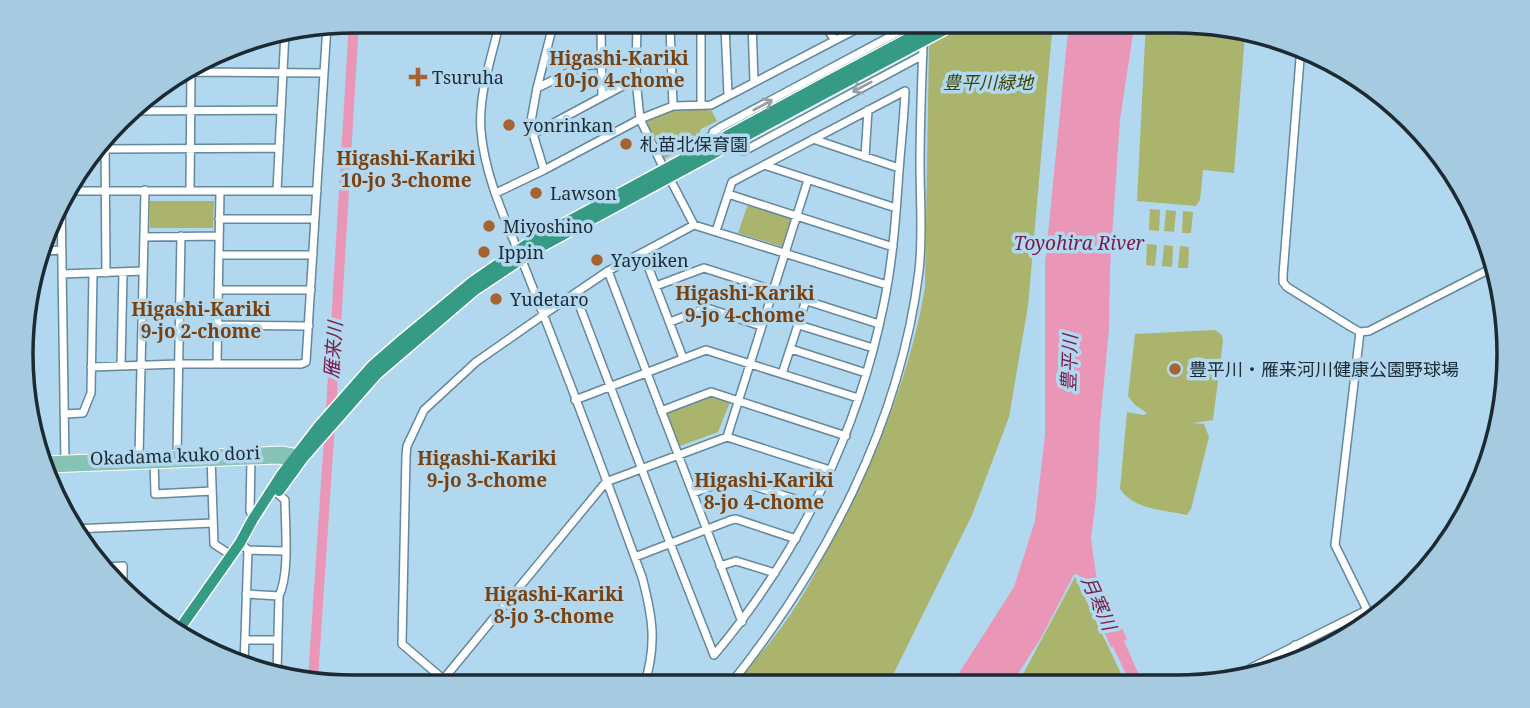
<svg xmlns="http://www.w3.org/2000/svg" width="1530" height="708" font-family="'Noto Serif','Noto Sans JP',serif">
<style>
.green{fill:#abb46c}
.water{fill:#ea96b7}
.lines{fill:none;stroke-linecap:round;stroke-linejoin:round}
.river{stroke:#ea96b7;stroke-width:10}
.minor-casing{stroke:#64889d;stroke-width:10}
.major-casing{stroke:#fff;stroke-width:11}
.highway-casing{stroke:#fff;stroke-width:13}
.minor{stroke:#fff;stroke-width:7}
.major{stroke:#86c3b5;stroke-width:9}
.highway{stroke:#369b84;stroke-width:10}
.highway-bridge-casing{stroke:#fff;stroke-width:13;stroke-linecap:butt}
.highway-bridge{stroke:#369b84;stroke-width:10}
.oneway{stroke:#989fa3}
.poi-dot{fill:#a66331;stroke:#b2d8ef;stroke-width:2.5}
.labels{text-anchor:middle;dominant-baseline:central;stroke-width:7;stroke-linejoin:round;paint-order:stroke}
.poi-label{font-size:18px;fill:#1b2a33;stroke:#b2d8ef;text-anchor:start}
.park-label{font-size:18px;font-style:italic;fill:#3d4200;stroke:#b2d8ef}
.street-label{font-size:18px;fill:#1b2a33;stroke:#b2d8ef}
.neighbourhood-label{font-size:19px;font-weight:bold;fill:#7a400e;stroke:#b2d8ef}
.water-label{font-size:19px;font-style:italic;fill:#7a1a4a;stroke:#b2d8ef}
.rim{fill:none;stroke:#1b2a33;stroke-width:3.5}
</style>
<rect width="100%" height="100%" fill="#b2d8ef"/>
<path class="green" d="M971 21H1053L1028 306 1009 417 972 515 888 685 733 686C746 670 761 654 774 637 798 607 817 571 834 536 876 456 910 377 925 287L929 44Z
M1146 21H1176L1245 35 1234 173 1203 170 1200 200 1196 206 1137 201Z
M673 110H711L717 121 701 129 697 142 664 159 644 123Z
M150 201H214L213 228H150Z
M748 204 793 218 783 247 738 233Z
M1150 209 1160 210 1159 231 1149 230Z
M1166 210 1176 211 1174 232 1164 231Z
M1183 211 1193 212 1191 233H1182Z
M1147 244 1157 245 1155 266 1146 265Z
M1164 245 1173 246 1172 267 1162 266Z
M1180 246 1189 247 1188 268H1178Z
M1215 330 1222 335 1223 341 1213 420 1193 423 1204 424 1209 437 1191 509 1187 515C1165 510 1134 510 1120 489L1127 412 1144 415 1147 413 1134 404 1128 396 1135 334Z
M711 397 730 402 718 432 680 446 667 413Z
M1075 577 1126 684 1015 685 1023 674Z"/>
<path class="water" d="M1069 21H1135L1120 119 1110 267 1109 329 1100 424 1096 499 1091 538 1097 581 1104 599H1108L1127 639 1124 641 1143 684H1131L1113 647H1111L1091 604C1093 593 1085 575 1074 574L1042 636 1011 685H948L959 673 1014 587 1035 521 1045 435V265Z"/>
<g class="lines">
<path class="river" d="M313 679 332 393 354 21"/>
<defs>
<path id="minor" d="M500 21C492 57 478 94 481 131 485 180 509 227 527 273 567 374 605 475 642 577 653 618 657 645 644 686
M637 21 636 79 640 119 664 169
M919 21 721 127 713 132 711 138 734 149 744 151 923 55
M752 22 754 82
M725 26 728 95
M670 27 673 106
M552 29 822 25 827 29 835 40
M1301 46 1283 275V282L1287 287 1351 327 1360 332 1369 331 1492 268
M189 72 324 73
M537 88 582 66 601 64
M602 97 636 79
M701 105V27
M129 111 281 110
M533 134 602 97 601 28
M813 139 899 168
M105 140 106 273
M105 149 279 148
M865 157 868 110
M764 165 896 208
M544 170 533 134 531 121 537 88 554 21
M669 177 694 225
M277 190 285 32
M64 191H317
M190 191 191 71
M496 193 544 170 640 119 673 106 711 105 872 21
M728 194 893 247
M61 199 65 464
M219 219H315
M144 237 219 236
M42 251 62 250
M643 253 683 358
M219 255H313
M608 271 742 622
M62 274 143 271
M656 286 704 268 879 324
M218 290H311
M575 294 670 543 714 655C799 554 858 433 884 303 893 259 896 215 899 171 901 144 904 118 905 91L732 182 716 231
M670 322 707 308 761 326
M218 325 309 326
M799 325 873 348
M1360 332 1335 545 1373 622
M791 349 866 373
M217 364 220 191
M121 366 123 272
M91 367 179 364H301L306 362 327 25
M782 374 806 300
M575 400 706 350 858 398
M661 411 711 392 846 436
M64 414 83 413 91 393 93 273
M727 437 808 180
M177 454 181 236
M139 456 145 190
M211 457 214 544 231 555
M154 460 155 494 212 491
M251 460 250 511 253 519
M693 493 731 479 814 505
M73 529 213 523
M83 542V528
M240 543 248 550 244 665
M248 550 285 551
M635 557 731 520 736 519 796 539
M720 566 736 561 775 573
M104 567 123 566V591
M246 594 279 596
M246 640H277
M1295 645 1303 662
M277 672 279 596C290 573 285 526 285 500L277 493
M1254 675 1251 668 1367 610
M443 679 402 644 406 456 407 446 424 410 476 362 549 311 608 271 694 225 887 285
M729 686C825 566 900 425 919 271 923 236 920 200 920 164 920 117 922 69 924 21
M437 687 606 482 727 437 830 470"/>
<path id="major" d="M45 461 282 451 298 454 301 456
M48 468 277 459 285 460 295 466"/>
<path id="highway" d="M279 491 303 458 377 374 475 290 535 250 835 88
M178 631 240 543 253 519 282 474 319 426 372 366 403 339 472 282 530 242 830 80"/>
</defs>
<use href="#minor" class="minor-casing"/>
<use href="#major" class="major-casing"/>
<use href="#highway" class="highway-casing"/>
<use href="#minor" class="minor"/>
<use href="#major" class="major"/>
<use href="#highway" class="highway"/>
<defs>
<path id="highway-bridge" d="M830 80 941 21
M835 88 961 21"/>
</defs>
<use href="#highway-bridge" class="highway-bridge-casing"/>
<use href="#highway-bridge" class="highway-bridge"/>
</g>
<defs><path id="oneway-shaft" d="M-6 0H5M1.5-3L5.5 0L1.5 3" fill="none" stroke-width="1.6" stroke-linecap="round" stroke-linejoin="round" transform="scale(1.75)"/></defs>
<g class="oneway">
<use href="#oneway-shaft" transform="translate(862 87) rotate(152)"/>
<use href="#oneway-shaft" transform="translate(763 105) rotate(-28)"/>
</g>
<g class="poi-dot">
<path d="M414.5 66.5h7v7h7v7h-7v7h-7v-7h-7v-7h7z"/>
<circle cx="509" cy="125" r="7"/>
<circle cx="626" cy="144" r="7"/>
<circle cx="536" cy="193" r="7"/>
<circle cx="489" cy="226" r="7"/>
<circle cx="484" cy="252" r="7"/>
<circle cx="597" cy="260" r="7"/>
<circle cx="496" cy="299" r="7"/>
<circle cx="1175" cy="369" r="7"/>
</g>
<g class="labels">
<g class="poi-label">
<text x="432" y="77">Tsuruha</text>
<text x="523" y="125">yonrinkan</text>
<text x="640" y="144">札苗北保育園</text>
<text x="550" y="193">Lawson</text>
<text x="503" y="226">Miyoshino</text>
<text x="498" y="252">Ippin</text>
<text x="611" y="260">Yayoiken</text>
<text x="510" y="299">Yudetaro</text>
<text x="1189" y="369">豊平川・雁来河川健康公園野球場</text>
</g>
<g class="park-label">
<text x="988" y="82">豊平川緑地</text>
</g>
<g class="street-label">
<text transform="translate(175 455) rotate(-2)">Okadama kuko dori</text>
</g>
<g class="neighbourhood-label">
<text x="619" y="58">Higashi-Kariki<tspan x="619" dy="22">10-jo 4-chome</tspan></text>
<text x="406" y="158">Higashi-Kariki<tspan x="406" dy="22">10-jo 3-chome</tspan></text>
<text x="745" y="293">Higashi-Kariki<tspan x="745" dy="22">9-jo 4-chome</tspan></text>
<text x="201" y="309">Higashi-Kariki<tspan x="201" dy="22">9-jo 2-chome</tspan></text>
<text x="487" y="458">Higashi-Kariki<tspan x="487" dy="22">9-jo 3-chome</tspan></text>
<text x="764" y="480">Higashi-Kariki<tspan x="764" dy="22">8-jo 4-chome</tspan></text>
<text x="554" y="594">Higashi-Kariki<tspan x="554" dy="22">8-jo 3-chome</tspan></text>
</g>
<g class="water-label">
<text x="1079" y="243">Toyohira River</text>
<text transform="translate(333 350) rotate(-86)">雁来川</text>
<text transform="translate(1069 363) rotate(-88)">豊平川</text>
<text transform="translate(1099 603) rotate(66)">月寒川</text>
</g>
</g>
<path d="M0 0H1530V708H0ZM354 33H1176A321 321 0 0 1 1497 354V354A321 321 0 0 1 1176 675H354A321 321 0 0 1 33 354V354A321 321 0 0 1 354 33Z" fill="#a6cae0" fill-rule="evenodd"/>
<path class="rim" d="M354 33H1176A321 321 0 0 1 1497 354V354A321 321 0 0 1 1176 675H354A321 321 0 0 1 33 354V354A321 321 0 0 1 354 33Z"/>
</svg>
